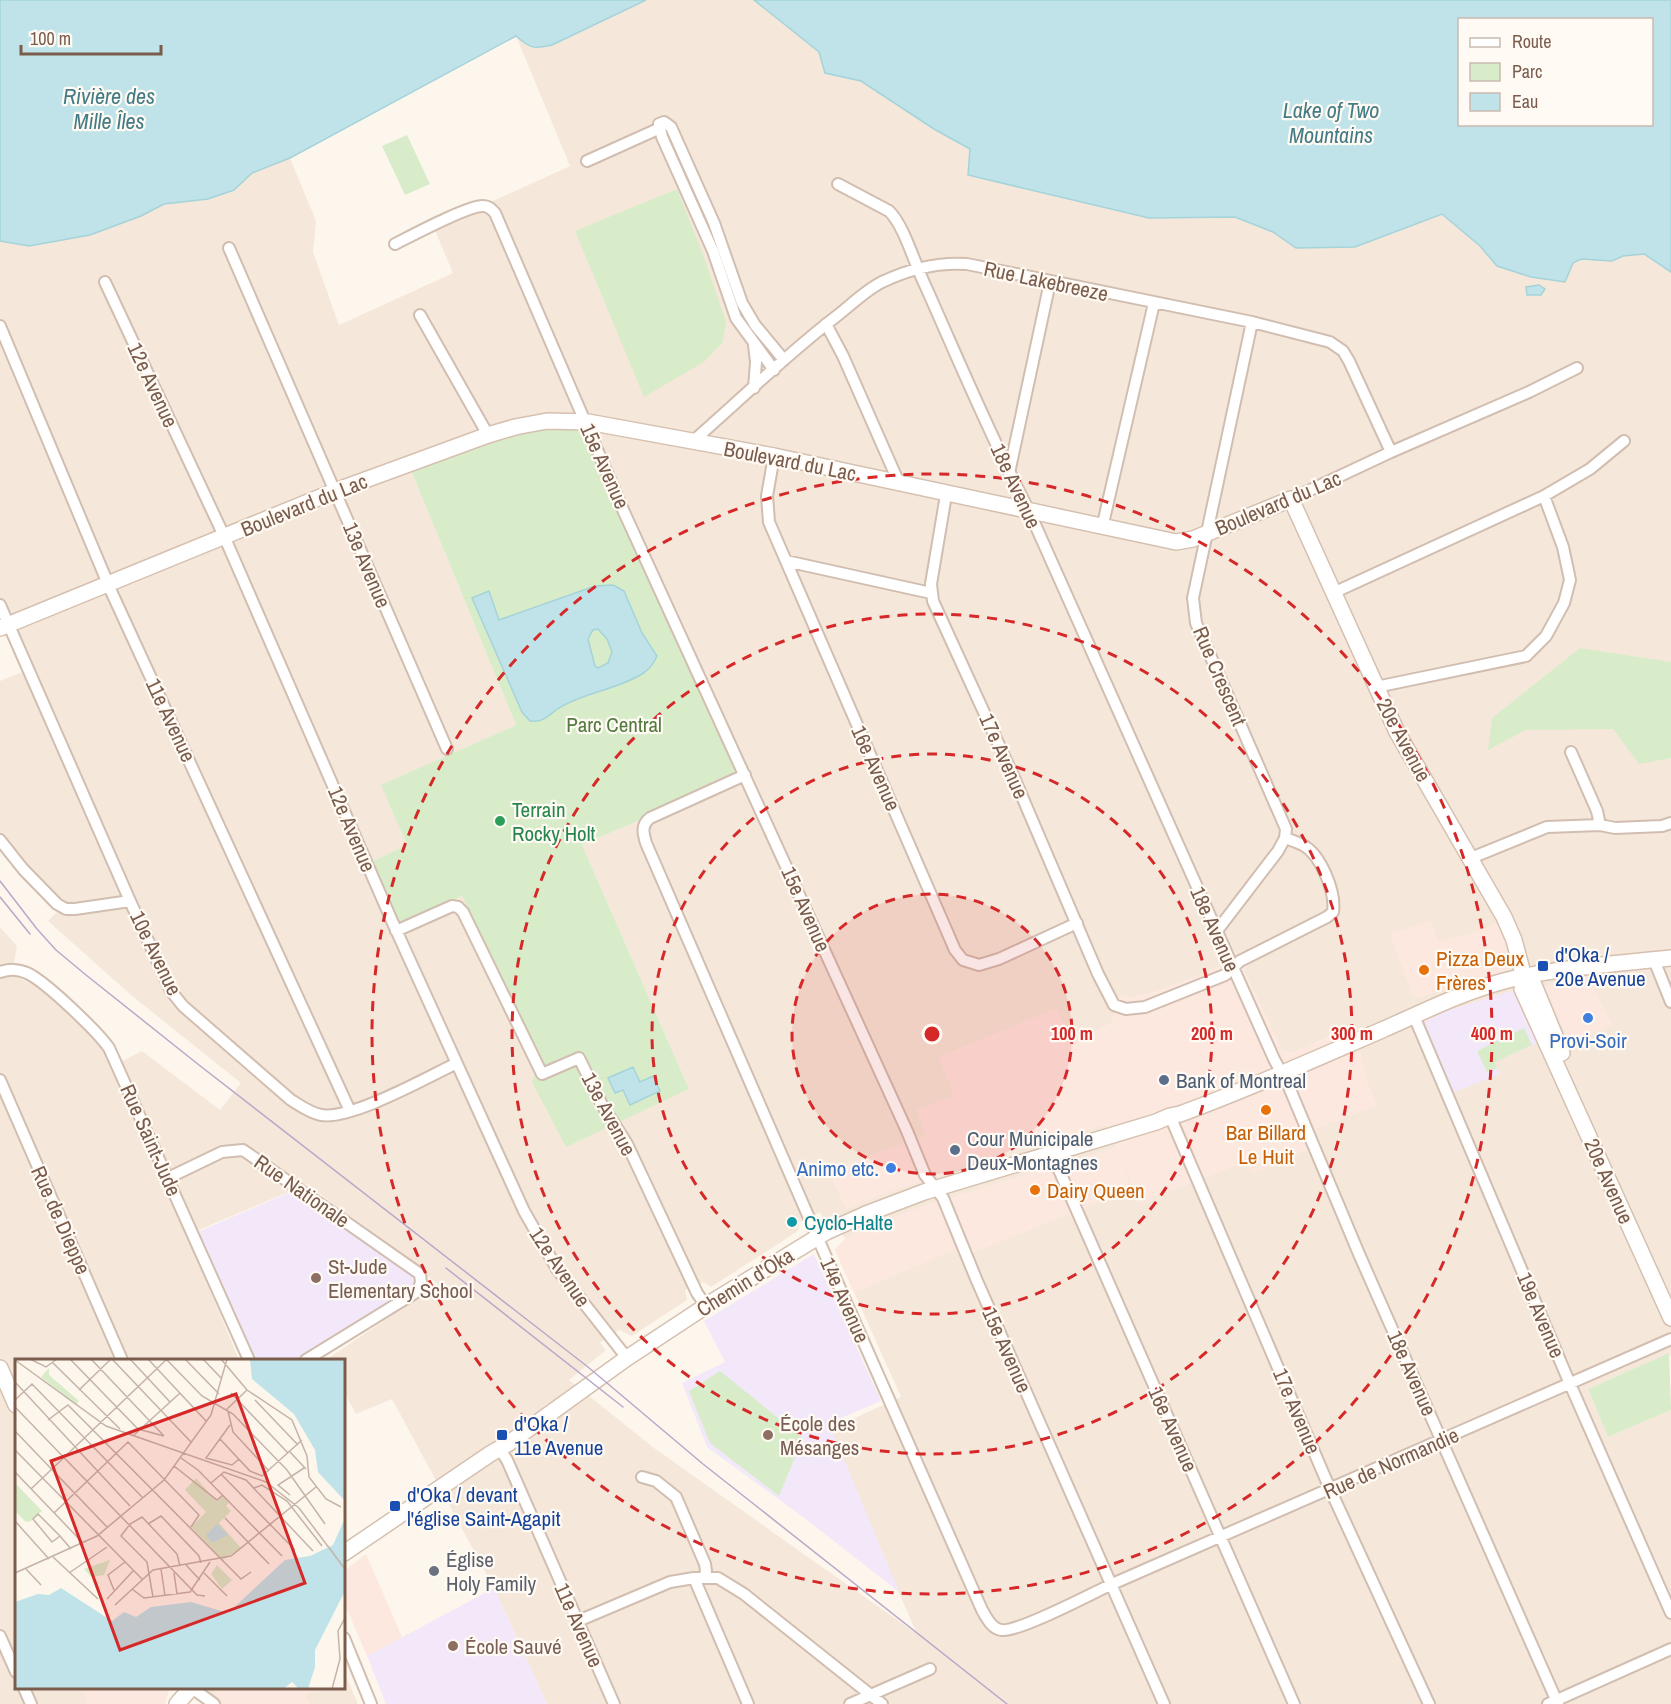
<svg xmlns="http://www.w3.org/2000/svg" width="1671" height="1704" font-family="'Archivo Narrow',sans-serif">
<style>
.residential{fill:#f5e8da;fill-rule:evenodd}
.commercial{fill:#fde8e0}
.education{fill:#f3e8fa}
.green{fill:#d8ecc9}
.water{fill:#bfe3e8;stroke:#a5d3da;stroke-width:1.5;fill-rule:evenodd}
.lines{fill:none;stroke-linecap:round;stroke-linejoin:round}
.street-casing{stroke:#d1beb0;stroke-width:14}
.secondary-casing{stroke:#d6c0b0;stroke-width:18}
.street{stroke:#fff;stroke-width:10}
.secondary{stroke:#fff;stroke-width:15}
.tram{stroke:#b9a8c9;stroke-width:1.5}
.ring{fill:none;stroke:#d62828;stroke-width:3;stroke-dasharray:10 8}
.leisure-dot{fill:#2e9e5b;stroke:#fffaf3;stroke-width:2}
.transit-dot{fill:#1a4fb4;stroke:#fffaf3;stroke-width:2}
.food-dot{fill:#e8710a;stroke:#fffaf3;stroke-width:2}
.shop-dot{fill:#3f7fe0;stroke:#fffaf3;stroke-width:2}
.service-dot{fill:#5c6f8a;stroke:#fffaf3;stroke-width:2}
.culture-dot{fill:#0f9aa8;stroke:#fffaf3;stroke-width:2}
.education-dot{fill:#8d6e63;stroke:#fffaf3;stroke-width:2}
.worship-dot{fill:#6b7280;stroke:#fffaf3;stroke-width:2}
.labels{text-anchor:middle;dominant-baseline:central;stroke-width:4.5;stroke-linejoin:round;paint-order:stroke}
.street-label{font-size:21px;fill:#7a5c4d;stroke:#fffaf3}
.park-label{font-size:21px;fill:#537a41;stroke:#fffaf3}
.leisure-label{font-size:21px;fill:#27864d;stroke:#fffaf3;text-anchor:start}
.transit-label{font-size:21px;fill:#164399;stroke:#fffaf3;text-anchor:start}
.food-label{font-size:21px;fill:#c56008;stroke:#fffaf3;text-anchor:start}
.shop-label{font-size:21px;fill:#366cbe;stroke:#fffaf3}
.service-label{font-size:21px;fill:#4e5e75;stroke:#fffaf3;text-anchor:start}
.culture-label{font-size:21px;fill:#0d838f;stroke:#fffaf3;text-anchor:start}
.education-label{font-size:21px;fill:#785e54;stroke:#fffaf3;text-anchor:start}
.worship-label{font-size:21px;fill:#5b616d;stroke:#fffaf3;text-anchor:start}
.water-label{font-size:22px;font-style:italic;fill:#437c86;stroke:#fffaf3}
.inset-road{fill:none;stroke:#c5b3a7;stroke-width:1.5}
.view{fill:#d62828;fill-opacity:0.15;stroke:#d62828;stroke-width:3}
.inset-edge{fill:none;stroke:#7a5c4d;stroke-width:3}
.centre{fill:#d62828;stroke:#fffaf3;stroke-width:3}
.ring-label{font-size:18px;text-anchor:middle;font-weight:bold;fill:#d62828;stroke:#fffaf3;stroke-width:4.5;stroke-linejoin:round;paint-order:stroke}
</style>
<rect width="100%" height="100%" fill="#fdf6ec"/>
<path class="residential" d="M646 0H754L819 52 826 73 861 81 934 129 971 149 968 175 1149 218 1235 217 1273 232 1296 248 1355 247 1442 214 1480 246 1497 266 1573 263 1581 259 1612 261 1623 256 1644 254 1671 272V1357L1669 1353 1588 1389 1608 1437 1671 1410V1704H547L494 1588 392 1399 356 1414 344 1392V1360H326L438 1284 307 1184 187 1235 239 1360H16V1688H169V1690L165 1703 167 1704H0V927L17 946 12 974 37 987 96 1039 112 1066 142 1051 220 1110 241 1083 131 995 48 921 65 904 28 869 0 833V681L25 671 0 612V241L29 246 90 235 141 216 164 204 208 199 233 190 252 173 290 158 316 221 313 252 339 325 453 273 434 228 570 166 516 36 528 46 536 48 552 45ZM408 463 745 775 582 845 689 1089 541 1058 462 896 399 924 371 862 407 845 382 785 516 725ZM1234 951 1282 1050 1368 1085 1376 1104 1312 1130 1319 1145 1241 1163 1140 1202 1073 1043 1111 1024 1131 998 1159 991 1221 966ZM820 1212 824 1220 833 1215 845 1239 835 1250 901 1397 828 1430 917 1634 654 1448 569 1380 606 1350 600 1343 619 1330 632 1336 687 1300 685 1290 703 1282 711 1287 798 1231 799 1222Z
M344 1671 358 1704H203L211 1688H344Z"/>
<path class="commercial" d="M1430 921 1439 942 1470 934 1497 924 1504 935 1508 970 1414 999 1390 934Z
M1234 951 1236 955 1243 951 1249 965 1243 970 1282 1050 1290 1054 1354 1024 1368 1085 1377 1105 1313 1130 1319 1145 1254 1173 1241 1163 1140 1202 1121 1158 1131 1189 960 1258 956 1249 854 1293 835 1250 845 1239 863 1229 929 1204 1117 1147 1108 1124 1058 1140 989 1158 886 1193 846 1209 828 1170 926 1136 917 1110 954 1096 939 1057 1057 1008 1073 1043 1111 1024 1120 994 1131 998 1159 991 1220 966V957Z
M1589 978 1612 1025 1570 1043 1545 986Z
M366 1554 402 1637 367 1656 344 1602V1571Z
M82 1688H169V1690L165 1704H87Z
M211 1688H325L305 1695 310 1704H224Z"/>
<path class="education" d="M1512 991 1517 994 1538 1043 1495 1062 1500 1074 1452 1093 1424 1028 1426 1021 1452 1009Z
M299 1188 420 1274 418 1291 306 1360H249L193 1234Z
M814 1254 881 1401 829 1423 899 1592 807 1520 707 1447 682 1383 725 1362 704 1321Z
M494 1588 547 1704H386L367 1656Z"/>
<path class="green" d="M407 135 430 184 405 195 382 146Z
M677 189 704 257 726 322 723 342 704 362 644 397 575 231Z
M583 419 745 775 582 845 689 1089 566 1147 532 1082 541 1058 462 896 399 924 371 862 407 845 381 785 516 725 408 463 515 427Z
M1580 648 1671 662V758L1639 764 1613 729 1526 730 1488 750 1492 718Z
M1524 1028 1532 1045 1495 1062 1497 1068 1487 1072 1477 1051Z
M1669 1353 1671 1410 1608 1437 1588 1389Z
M720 1371 803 1438 779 1496 710 1443 689 1391Z"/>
<path class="water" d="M0 0H646L552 45C533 49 531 49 516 36L290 158 252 173 234 190 208 199 164 204 141 216 90 235 29 246 0 241Z
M754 0H1671V272L1644 254 1623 256 1612 261 1581 259 1573 263 1565 282 1531 277 1497 266 1480 246 1442 214 1355 247 1296 248 1273 232 1235 217 1149 218 968 175 970 149 934 129 861 81 825 73 819 52ZM1460 20H1652V124H1460Z
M1539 285 1545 289 1541 295H1527L1526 287Z
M613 585 624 591 642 633 657 656C653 664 650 669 642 674 616 690 585 692 559 708 549 715 543 723 530 721L522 712 472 598 489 591 499 620 595 586ZM598 629 607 639 612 652 608 663 598 668 595 666 588 639 593 630Z
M633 1067 640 1082 653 1076 660 1091 630 1105 623 1090 615 1093 608 1078Z"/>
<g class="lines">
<defs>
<path id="street" d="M587 161 658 129
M838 184 889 211C904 225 915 265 925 285 959 361 991 438 1029 511L1274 1059 1289 1087 1359 1254 1558 1704
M395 244C411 236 469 205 483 206 489 206 491 209 495 213L624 512 907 1131 925 1175 943 1198 977 1281 1164 1704
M229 248 447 749
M105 282 224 536 392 921 524 1211 557 1269 627 1358
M420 315 488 435
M826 324 843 356 899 483
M0 326 111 591 350 1111
M774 370 736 318 713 251 662 137 659 124 664 122 671 127 714 223 742 303 755 325 784 360
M754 388 756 362 754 345
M692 442C740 400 787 354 838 315 852 304 866 290 882 282 909 269 937 262 967 264L1252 322 1330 342 1343 351 1349 361 1391 452
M774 456 767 496 769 522 955 950 963 960 979 965 999 959 1077 923
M1009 473 1050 282
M946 495 931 584 933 601 1015 780 1098 974 1114 1005 1126 1009 1145 1007 1225 975 1240 961 1327 917 1333 912C1336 892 1321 855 1303 845 1297 842 1291 840 1285 838
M1291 499 1391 452 1529 392 1577 368
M1102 528 1154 303
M786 561 931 593
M1333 593 1544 496 1590 469 1624 441
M0 605 130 901 171 991 183 1006 291 1100C301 1106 310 1113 321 1115 351 1120 426 1078 455 1064
M1376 687 1526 656 1546 636 1564 603 1570 580 1563 547 1544 496
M1571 752 1597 811 1600 825
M745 775 650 818C641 825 643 833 646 843L823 1250 982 1610C987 1618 991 1628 1001 1630 1017 1633 1091 1594 1110 1585L1671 1339
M0 840 23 869 57 904 66 909H75L130 901
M1471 858 1547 827 1600 825 1615 828 1662 826 1671 823
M396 931 452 906 458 907 463 912 542 1074 579 1058 601 1103 627 1144 697 1293 706 1306
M1216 932 1278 851 1285 838 1286 829 1196 623 1193 598 1252 322
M1654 960 1671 1002
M0 972C10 969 17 969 27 973 45 981 97 1031 109 1048L249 1360
M1414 1016 1570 1384 1671 1613
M0 1080 122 1360
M1170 1116 1330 1489 1429 1704
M1052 1154 1294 1704
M168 1178 222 1152 243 1150 420 1274 421 1282 418 1291 306 1360
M499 1448 507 1460 614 1704
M642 1477 656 1481 676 1497 705 1564 706 1571 704 1578
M694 1578 748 1704
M578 1621 670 1582 694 1578H718L744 1594 882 1704
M0 1636 16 1672
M344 1638 371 1704
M24 1688 31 1704
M192 1688 214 1704
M850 1704 930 1669
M1548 1704 1671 1649"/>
<path id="secondary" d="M0 628 335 491 488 435 515 427 547 421 588 422 774 456 1176 542 1193 539 1291 499 1397 732 1504 917 1514 940 1524 977 1522 989 1671 1318
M1524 977 1534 985 1562 1053
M0 1368 16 1405
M344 1553 490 1454 509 1443 627 1358 712 1302 826 1232 866 1214 924 1192 1156 1122 1170 1116 1180 1114C1249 1089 1315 1059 1382 1030 1423 1012 1460 993 1504 981 1558 967 1616 964 1671 958
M177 1704 191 1688"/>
</defs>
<use href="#street" class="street-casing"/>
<use href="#secondary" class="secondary-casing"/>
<use href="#street" class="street"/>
<use href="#secondary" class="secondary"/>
<path class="tram" d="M0 881 37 929 56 950 86 975 199 1065 588 1367 703 1464 1007 1704
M0 897 30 934
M446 1268 623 1407"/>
</g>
<circle cx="932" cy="1034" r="140" fill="#d62828" fill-opacity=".12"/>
<g class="ring">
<circle cx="932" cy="1034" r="140"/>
<circle cx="932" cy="1034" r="280"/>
<circle cx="932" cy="1034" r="420"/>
<circle cx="932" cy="1034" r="560"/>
</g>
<circle class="leisure-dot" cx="500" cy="821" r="6"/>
<g class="transit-dot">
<rect x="1537" y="960" width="12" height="12" rx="3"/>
<rect x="496" y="1429" width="12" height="12" rx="3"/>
<rect x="389" y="1500" width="12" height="12" rx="3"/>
</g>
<g class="food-dot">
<circle cx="1424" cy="970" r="6"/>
<circle cx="1266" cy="1110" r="6"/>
<circle cx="1035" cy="1190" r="6"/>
</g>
<g class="shop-dot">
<circle cx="1588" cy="1018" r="6"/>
<circle cx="891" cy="1168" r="6"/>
</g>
<g class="service-dot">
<circle cx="1164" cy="1080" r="6"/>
<circle cx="955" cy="1150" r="6"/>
</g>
<circle class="culture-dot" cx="792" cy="1222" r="6"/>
<g class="education-dot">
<circle cx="316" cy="1278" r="6"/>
<circle cx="768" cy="1435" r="6"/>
<circle cx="453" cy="1646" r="6"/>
</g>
<circle class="worship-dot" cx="434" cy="1571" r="6"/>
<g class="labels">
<g class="street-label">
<text transform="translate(1046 281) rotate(12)">Rue Lakebreeze</text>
<text transform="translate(153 385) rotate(65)">12e Avenue</text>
<text transform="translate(790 461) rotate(11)">Boulevard du Lac</text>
<text transform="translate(605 466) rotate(66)">15e Avenue</text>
<text transform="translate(1016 486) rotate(65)">18e Avenue</text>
<text transform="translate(1278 503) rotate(-23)">Boulevard du Lac</text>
<text transform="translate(304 505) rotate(-22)">Boulevard du Lac</text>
<text transform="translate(367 565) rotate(67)">13e Avenue</text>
<text transform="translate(1220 676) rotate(67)">Rue Crescent</text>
<text transform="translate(171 720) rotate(65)">11e Avenue</text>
<text transform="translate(1404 740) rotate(62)">20e Avenue</text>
<text transform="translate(1004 756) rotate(66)">17e Avenue</text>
<text transform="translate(876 768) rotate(66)">16e Avenue</text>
<text transform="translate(352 829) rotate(67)">12e Avenue</text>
<text transform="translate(806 909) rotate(66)">15e Avenue</text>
<text transform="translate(1215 929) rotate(66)">18e Avenue</text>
<text transform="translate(156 953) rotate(64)">10e Avenue</text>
<text transform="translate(609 1114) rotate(62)">13e Avenue</text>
<text transform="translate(151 1140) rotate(66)">Rue Saint-Jude</text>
<text transform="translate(1609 1181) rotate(66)">20e Avenue</text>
<text transform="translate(302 1191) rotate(35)">Rue Nationale</text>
<text transform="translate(61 1220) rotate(66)">Rue de Dieppe</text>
<text transform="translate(560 1267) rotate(56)">12e Avenue</text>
<text transform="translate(745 1282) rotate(-32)">Chemin d'Oka</text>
<text transform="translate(845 1300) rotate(66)">14e Avenue</text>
<text transform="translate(1541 1315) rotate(67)">19e Avenue</text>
<text transform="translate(1007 1350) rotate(66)">15e Avenue</text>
<text transform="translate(1412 1373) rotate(66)">18e Avenue</text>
<text transform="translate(1297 1411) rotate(67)">17e Avenue</text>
<text transform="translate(1173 1429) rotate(66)">16e Avenue</text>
<text transform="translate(1391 1463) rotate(-24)">Rue de Normandie</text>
<text transform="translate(579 1625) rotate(66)">11e Avenue</text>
</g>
<g class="park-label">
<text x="614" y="724">Parc Central</text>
</g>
<g class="leisure-label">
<text x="512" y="809">Terrain<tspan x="512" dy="24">Rocky Holt</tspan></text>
</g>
<g class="transit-label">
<text x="1555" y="954">d'Oka /<tspan x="1555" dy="24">20e Avenue</tspan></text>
<text x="514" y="1423">d'Oka /<tspan x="514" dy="24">11e Avenue</tspan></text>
<text x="407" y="1494">d'Oka / devant<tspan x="407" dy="24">l'église Saint-Agapit</tspan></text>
</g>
<g class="food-label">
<text x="1436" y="958">Pizza Deux<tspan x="1436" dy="24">Frères</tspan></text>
<text x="1266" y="1132" text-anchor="middle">Bar Billard<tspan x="1266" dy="24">Le Huit</tspan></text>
<text x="1047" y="1190">Dairy Queen</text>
</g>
<g class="shop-label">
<text x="1588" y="1040">Provi-Soir</text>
<text x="879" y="1168" text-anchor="end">Animo etc.</text>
</g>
<g class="service-label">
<text x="1176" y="1080">Bank of Montreal</text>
<text x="967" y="1138">Cour Municipale<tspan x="967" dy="24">Deux-Montagnes</tspan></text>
</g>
<g class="culture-label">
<text x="804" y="1222">Cyclo-Halte</text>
</g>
<g class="education-label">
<text x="328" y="1266">St-Jude<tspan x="328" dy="24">Elementary School</tspan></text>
<text x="780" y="1423">École des<tspan x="780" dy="24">Mésanges</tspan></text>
<text x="465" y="1646">École Sauvé</text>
</g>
<g class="worship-label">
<text x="446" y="1559">Église<tspan x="446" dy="24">Holy Family</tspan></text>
</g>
<g class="water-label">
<text x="109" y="96">Rivière des<tspan x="109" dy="25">Mille Îles</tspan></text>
<text x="1331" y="110">Lake of Two<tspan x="1331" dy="25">Mountains</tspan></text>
</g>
</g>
<g transform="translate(15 1359)">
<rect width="330" height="330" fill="#fdf6ec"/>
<path d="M34 9V16L64 42 61 46 26 18ZM181 119 202 143 208 137 214 143 211 147 216 152 204 164 226 189 208 201 176 168 191 153 170 131ZM0 124 27 152 16 162 11 163 0 152ZM95 201 89 216 76 218 69 210ZM202 206 217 221 207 230 196 215Z" fill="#d8ecc9"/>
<path d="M235 0H330V142L303 113 300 91 279 55 237 20ZM330 159V232L300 291V308L293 330H284L277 323 268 330H0V243L23 235 34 236 46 229 97 262 109 253 121 258 136 248 176 243 213 254 270 201 295 197 318 186ZM202 165 213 176 197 184 191 176Z" fill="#bfe3e8"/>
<path class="inset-road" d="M15 0 31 8 42 0M55 0 123 70 149 77M76 0 149 77M97 0 176 83M115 0 155 43M133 0 191 62M151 0 187 37 218 55 239 77 272 111 310 165M170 0 204 35M188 0 207 20M206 0 232 31 277 61 292 97 294 118 311 140 326 148M0 1 91 67 251 123 284 149 330 210M38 4 105 70M0 23 115 147M64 31 96 0M216 34 273 94M0 41 17 25 127 138M240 41 283 86M0 48 182 236 190 237M211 51 232 31M213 52 218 73 254 112M33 61 53 46 226 220 236 213M215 66 191 99 217 106 224 100M0 72 92 168M119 76 165 34M205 80 235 112 247 117 287 81M0 91 127 220M275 93 291 110M166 99 183 111 267 197M159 107 202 141 208 136M0 113 68 184M206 115 280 191M196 124 209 113 231 121 298 192M239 129 247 126 272 142 307 187M16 130 152 0M275 136 263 126 289 109M39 154 113 83 184 156 176 168M210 159 254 205M0 162 34 200M133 165 146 157 184 197 186 204M45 177 37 183 18 160 23 155 45 177 56 190M38 198 83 240M171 206 185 221M11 210 26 226M146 210 150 237M0 214 82 177 149 121 196 56 212 0M54 214 92 188M159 214 162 235M189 214 212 237M117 230 129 239 175 233 195 203M99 231 93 216 110 203M138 238 132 203 106 177 115 165 127 158 162 195 165 207M92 240 118 212M100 246 138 211 216 197 301 128M317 330 325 300 323 272 330 259"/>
<path class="view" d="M221 35 290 224 105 291 36 102Z"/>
<rect width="330" height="330" class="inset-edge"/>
</g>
<circle cx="932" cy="1034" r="9" class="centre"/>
<g class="ring-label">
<text x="1072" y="1040">100 m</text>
<text x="1212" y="1040">200 m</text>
<text x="1352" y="1040">300 m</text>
<text x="1492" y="1040">400 m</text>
</g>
<rect x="1458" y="18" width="195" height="108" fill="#fffaf3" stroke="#cabbb1" stroke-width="1.5"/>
<rect x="1470" y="38" width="30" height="9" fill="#ffffff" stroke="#cabbb1" stroke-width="1.5"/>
<text x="1512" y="48" font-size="18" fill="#7a5c4d">Route</text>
<rect x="1470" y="63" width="30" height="18" fill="#d8ecc9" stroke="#cabbb1" stroke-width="1.5"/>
<text x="1512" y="78" font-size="18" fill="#7a5c4d">Parc</text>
<rect x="1470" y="93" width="30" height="18" fill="#bfe3e8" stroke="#cabbb1" stroke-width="1.5"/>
<text x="1512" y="108" font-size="18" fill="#7a5c4d">Eau</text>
<path d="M21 45v9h140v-9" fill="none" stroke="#7a5c4d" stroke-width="3"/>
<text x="30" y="45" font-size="18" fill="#7a5c4d" stroke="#fffaf3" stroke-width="4.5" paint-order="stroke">100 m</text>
</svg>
